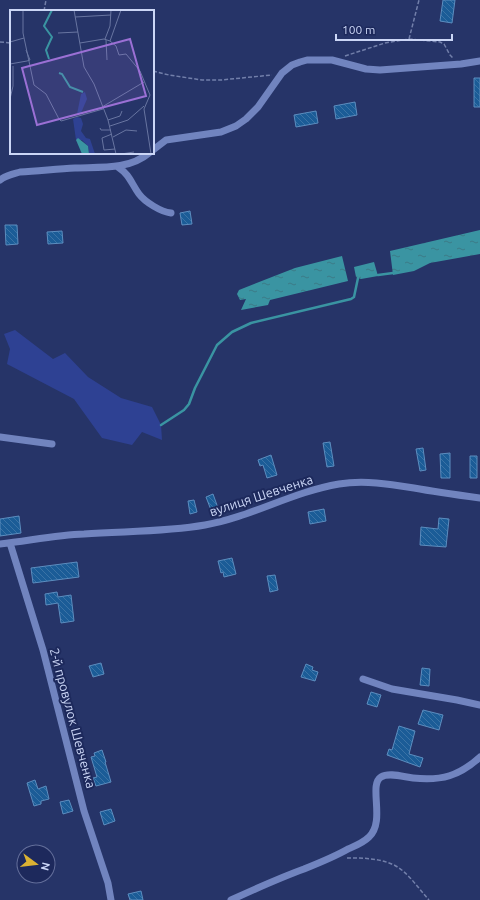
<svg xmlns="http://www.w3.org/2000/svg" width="480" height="900" font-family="Ubuntu,sans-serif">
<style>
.green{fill:#2e4193}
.water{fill:url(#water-ripples)}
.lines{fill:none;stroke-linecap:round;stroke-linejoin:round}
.stream{stroke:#3a94a2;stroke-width:2.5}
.building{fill:url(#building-back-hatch);stroke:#5c8dbf}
.path{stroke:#727faa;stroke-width:1.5;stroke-dasharray:4 2;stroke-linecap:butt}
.minor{stroke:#7184bf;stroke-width:7}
.labels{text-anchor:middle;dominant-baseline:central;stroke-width:4;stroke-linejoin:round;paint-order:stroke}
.street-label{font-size:13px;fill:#cbd6f6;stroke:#1d295c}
.inset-river{fill:none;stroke:#3a94a2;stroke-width:2}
.inset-road{fill:none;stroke:#6875a1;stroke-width:1}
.view{fill:#9b70d5;fill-opacity:0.15;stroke:#9b70d5;stroke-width:2}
.inset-edge{fill:none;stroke:#cbd6f6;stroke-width:2}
</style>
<defs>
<pattern id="water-ripples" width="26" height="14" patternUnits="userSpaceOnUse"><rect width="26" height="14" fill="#3a94a2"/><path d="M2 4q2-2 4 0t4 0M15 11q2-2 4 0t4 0" fill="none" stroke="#3b7b88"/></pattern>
<pattern id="building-back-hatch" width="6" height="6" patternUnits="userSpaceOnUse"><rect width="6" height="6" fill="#1b5c97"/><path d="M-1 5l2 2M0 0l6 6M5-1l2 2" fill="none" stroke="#3b73a6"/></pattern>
</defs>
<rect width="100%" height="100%" fill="#263468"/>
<path class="green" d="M15 330 53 359 65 353 88 377 121 398 152 407 161 425 162 440 142 432 132 445 102 438 74 399 7 364 10 349 4 334Z"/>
<path class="water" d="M480 230V254L430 263 414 271 393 275 390 251Z
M342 256 348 281 270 300 268 305 241 310 246 299 240 300 237 294 239 290 295 268Z
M374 262 378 276 361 279 356 277 354 267Z"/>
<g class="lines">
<path class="stream" d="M378 275 393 273
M161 425 184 410 189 404 195 388 217 345 232 332 251 323 351 299 354 297 358 278"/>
</g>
<path class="building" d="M443 0H455L452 23 440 21Z
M474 78H480V107H474Z
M355 102 357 115 336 119 334 106Z
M316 111 318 123 296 127 294 115Z
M190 211 192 224 182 225 180 213Z
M5 225H17L18 244 6 245Z
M62 231 63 243 48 244 47 232Z
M330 442 334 466 327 467 323 443Z
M423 448 426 470 420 471 416 449Z
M450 453V478H441L440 454Z
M271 455 277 475 267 478 263 465 260 466 258 460Z
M470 456H477V478H470Z
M213 494 218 508 211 510 206 497Z
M194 500 197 512 190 514 188 501Z
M324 509 326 521 310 524 308 512Z
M19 516 21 533 0 536V519Z
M439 518 449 519 446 547 420 545 421 527 438 529Z
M232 558 236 574 224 577 223 572 221 573 218 561Z
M77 562 79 577 33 583 31 568Z
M275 575 278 590 270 592 267 576Z
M57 592 58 597 71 595 74 621 61 623 58 603 46 605 45 594Z
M101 663 104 674 93 677 89 666Z
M306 664 313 667 312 670 318 672 315 681 301 677Z
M422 668 430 669 429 686 420 685Z
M371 692 381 695 377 707 367 704Z
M423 710 443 715 439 730 418 724Z
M399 726 415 731 409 754 423 758 420 767 387 755 389 749 392 750Z
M102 750 106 762H105L111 782 96 786 93 778 97 777 91 757 95 756 94 753Z
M35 780 38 789 46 786 49 799 41 801V804L34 806 27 783Z
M69 800 73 811 63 814 60 802Z
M111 809 115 821 104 825 100 812Z
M141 891 143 900H130L128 894Z"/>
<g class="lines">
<path class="path" d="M44 11 46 0
M409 39 419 0
M0 42 11 43
M345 56 385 43 409 39 440 42 444 44 450 55 453 58
M153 71 169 75 202 80H221L272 75
M347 858C363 858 379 858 394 865 408 872 418 888 429 900"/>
<path class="minor" d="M153 150 166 140 221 132 236 126 246 119 258 107 282 73 292 65 300 62 307 60H332L366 69 380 70 461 64 480 61
M118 167C130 175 131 183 139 194 145 202 161 212 171 213
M0 180C6 175 13 174 20 172 38 171 57 169 75 168 100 167 129 170 149 153
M0 437 52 444
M10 543 43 650 84 811 108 883 111 900
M0 544C28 541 56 535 84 534 125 531 165 532 205 525 251 517 292 492 339 484 364 480 389 484 414 488 436 492 458 495 480 498
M363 679 392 689 457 700 480 705
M231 900C255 889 279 878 304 869 319 863 334 857 348 849 355 846 363 843 369 837 386 821 368 785 381 777 389 772 404 777 413 778 442 781 459 776 480 757"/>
</g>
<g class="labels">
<g class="street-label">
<text transform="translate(261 495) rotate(-18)">вулиця Шевченка</text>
<text transform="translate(73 718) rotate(75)">2-й провулок Шевченка</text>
</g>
</g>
<g transform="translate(10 10)">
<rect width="144" height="144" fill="#263468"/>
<path d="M75 82 77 89 71 103 67 104 71 84ZM67 107 71 108 73 114 71 121 76 128 80 129 85 144H79L78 136 72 130H66L63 109Z" fill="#2e4193"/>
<path d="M68 128 78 136 79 144H72L66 130Z" fill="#3a94a2"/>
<path class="inset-river" d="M39 49 36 40 42 27 34 16 42 0M49 63 52 64 60 77 73 82"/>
<path class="inset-road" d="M13 0V23L24 75 36 84 49 109 51 111 93 99M64 0 74 57 84 74 98 110 106 144M65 7 101 5M48 23 68 22M95 29 100 16 101 0M96 30 97 50M100 31 111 0M0 32 14 28M70 33 94 29 100 31 106 36 109 45 116 44 130 61 140 85 134 99 141 144M16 40 20 50 17 51M0 54 17 51M0 89 3 76V56M92 97 134 72M98 110 110 106 112 101M100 116 118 110 134 96M90 118 91 120H101M102 124 92 128 94 140 105 139M103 127 116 120 127 121M111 144 124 142"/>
<path class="view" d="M120 29 136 86 27 115 12 58Z"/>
<rect width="144" height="144" class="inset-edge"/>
</g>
<g transform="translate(36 864) rotate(105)"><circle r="19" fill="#1d295c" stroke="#636e9a"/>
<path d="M0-3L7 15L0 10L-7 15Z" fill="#dbb233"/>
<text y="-6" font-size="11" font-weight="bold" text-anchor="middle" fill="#cbd6f6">N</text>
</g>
<path d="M336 34v6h116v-6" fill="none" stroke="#cbd6f6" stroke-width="2"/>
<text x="342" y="34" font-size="12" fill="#cbd6f6" stroke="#1d295c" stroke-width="3" paint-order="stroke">100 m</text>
</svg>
